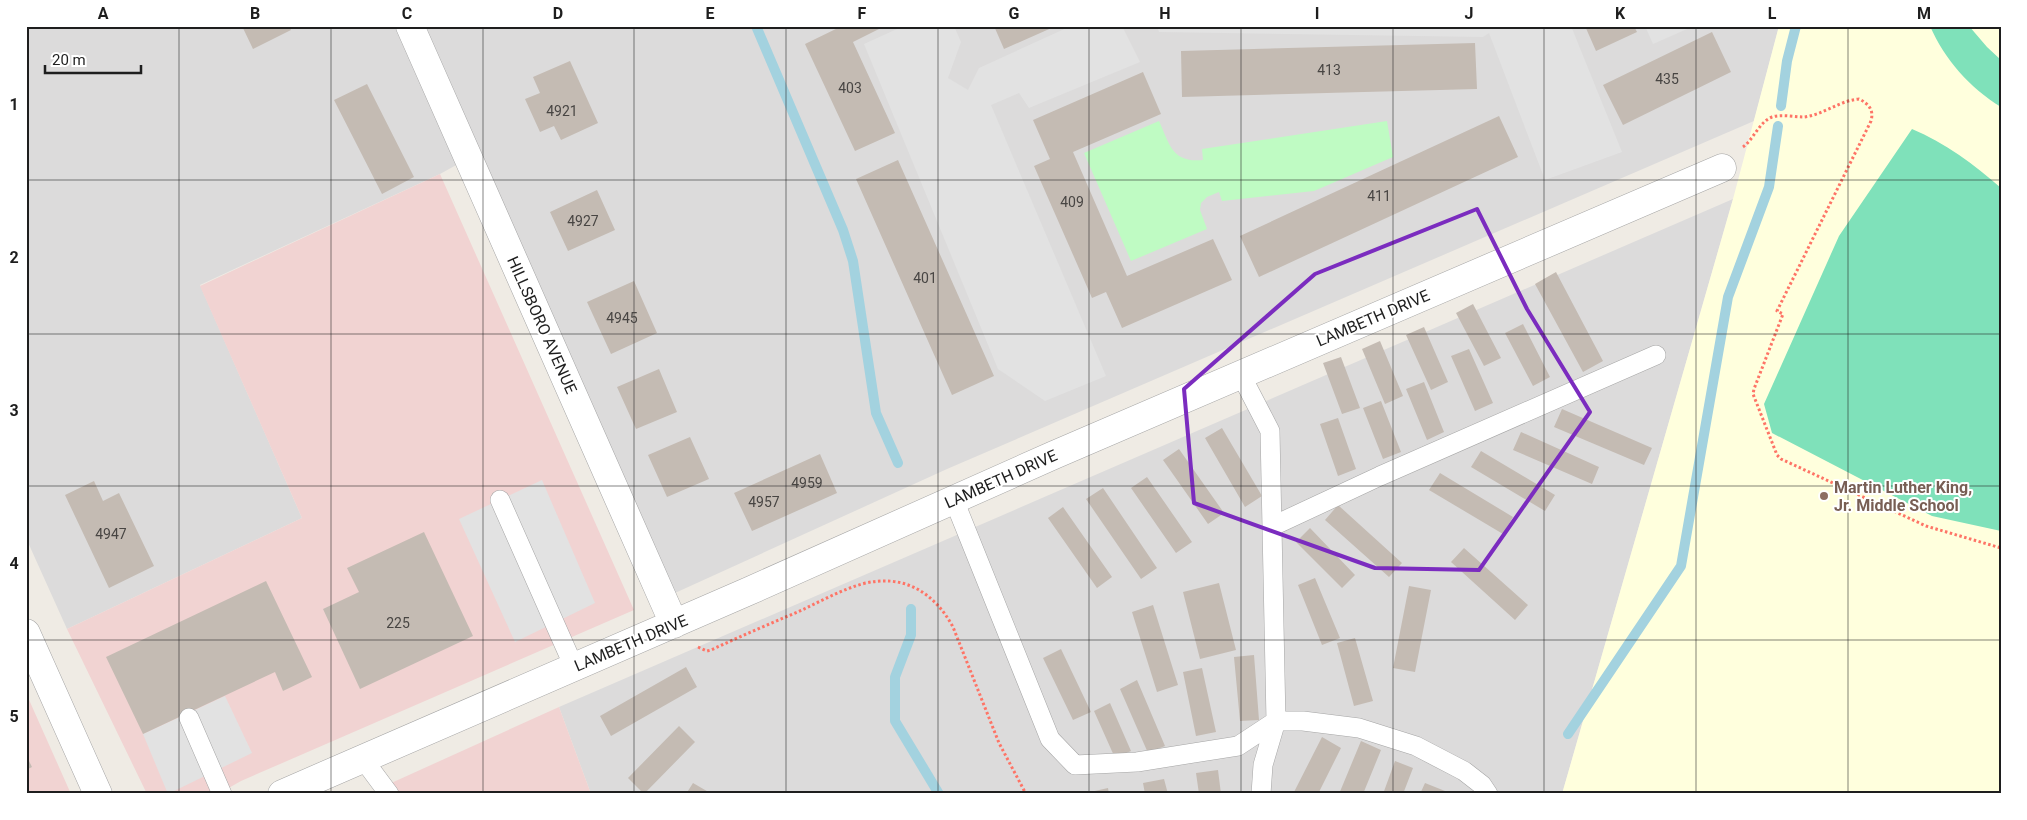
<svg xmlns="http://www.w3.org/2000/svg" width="2027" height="820" font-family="Roboto,sans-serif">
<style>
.residential{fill:#dcdbdb}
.commercial{fill:#f1d3d2}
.education{fill:#ffd}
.park{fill:#bffbc3}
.pitch{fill:#7fe1ba}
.parking{fill:#e2e2e2}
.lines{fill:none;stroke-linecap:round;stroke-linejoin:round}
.stream{stroke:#a3d2df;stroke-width:10}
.building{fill:#c4bbb3}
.service-casing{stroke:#a5a5a5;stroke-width:20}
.minor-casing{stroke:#a5a5a5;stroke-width:29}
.path{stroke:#fe7466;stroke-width:3;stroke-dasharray:2.5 2.5;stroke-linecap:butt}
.service{stroke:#fff;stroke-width:19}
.minor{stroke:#fff;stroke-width:28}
.marked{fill:none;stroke:#7b2cbf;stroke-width:4;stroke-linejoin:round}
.grid{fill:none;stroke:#1e1e1e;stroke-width:1;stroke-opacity:0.55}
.education-dot{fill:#8d6e63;stroke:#fff;stroke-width:2}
.labels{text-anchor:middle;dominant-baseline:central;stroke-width:4;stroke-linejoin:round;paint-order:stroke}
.number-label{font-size:14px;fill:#484543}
.street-label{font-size:16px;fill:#1e1e1e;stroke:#fff}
.education-label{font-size:16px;font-weight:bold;fill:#785e54;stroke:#fff;text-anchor:start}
.neatline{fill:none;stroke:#1e1e1e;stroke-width:2}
.grid-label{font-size:16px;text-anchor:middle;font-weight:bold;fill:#1e1e1e}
</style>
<rect width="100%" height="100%" fill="#efebe4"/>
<path class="residential" d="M26 26H1779L1754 121 947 469 675 593 478 153 440 174 200 285 302 518 67 629 26 538Z
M1733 199 1562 794H591L559 707Z"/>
<path class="commercial" d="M440 174 634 610 241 781 218 794H147L67 629 302 518 200 286Z
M26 693 71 794H26Z
M559 707 591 794H367Z"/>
<path class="education" d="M1779 26H2001V794H1562L1733 199Z"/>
<path class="park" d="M1159 121C1170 145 1172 163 1203 160L1202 149 1387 121 1393 157 1314 191 1222 201 1219 192 1207 197 1201 203 1200 210 1207 229 1131 261 1084 153Z"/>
<path class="pitch" d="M1930 26H1969L1987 47 2001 60V107C1969 87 1945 60 1930 26Z
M1912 129C1945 143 1974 164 2001 188V531L1932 516 1772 433 1764 404 1839 236Z"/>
<path class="parking" d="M896 26H954L961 42 948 78 968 90 979 68 1071 26H1122L1140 62 1029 108 1019 93 991 105 1106 376 1045 401 998 369 864 44 897 29Z
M1157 26H1571L1622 152 1545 180 1489 33 1483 37 1159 32Z
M1645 26H1694L1653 44Z
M542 480 595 603 515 642 459 519Z
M225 696 252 753 168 794 143 734Z"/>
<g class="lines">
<path class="stream" d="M756 26 843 230 853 261 876 413 898 463
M1781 106 1787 61 1796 26
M911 609V635L895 677V721L939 794
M1568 734 1681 566 1728 297 1769 187 1778 126"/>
</g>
<path class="building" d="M242 26H289L291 30 253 49Z
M842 26H885L853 42 895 133 855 151 805 44Z
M994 26H1056L1004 49Z
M1585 26H1634L1637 32 1596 51Z
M1712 32 1731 72 1623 125 1603 85Z
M1475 43 1477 89 1182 97 1181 51Z
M570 61 598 123 561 140 554 126 540 132 525 99 540 93 533 77Z
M1143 72 1161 114 1073 152 1127 276 1213 239 1232 280 1122 328 1106 292 1092 298 1034 166 1050 159 1033 120Z
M367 84 414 177 382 194 334 100Z
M1499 116 1518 157 1259 277 1240 236Z
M898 160 994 376 952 395 856 179Z
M597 190 615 230 568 251 550 212Z
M1556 272 1603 361 1583 372 1535 284Z
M634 281 657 333 611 354 587 302Z
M1473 304 1501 358 1484 366 1456 313Z
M1523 324 1550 377 1533 386 1505 333Z
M1424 327 1448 382 1431 390 1406 335Z
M1380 341 1403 396 1385 404 1362 349Z
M1469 349 1493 403 1475 411 1451 356Z
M1341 357 1360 408 1342 414 1323 363Z
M659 369 677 412 636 429 617 387Z
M1424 382 1444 432 1427 440 1406 389Z
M1381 401 1401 452 1383 459 1363 408Z
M1562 409 1652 448 1644 465 1554 427Z
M1338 418 1356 469 1338 476 1320 424Z
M1222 428 1262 496 1245 507 1205 438Z
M1521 432 1599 467 1592 484 1513 450Z
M690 437 709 479 667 497 648 455Z
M1179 449 1224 513 1208 524 1163 460Z
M1481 451 1555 495 1545 511 1471 467Z
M820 454 837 493 752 531 734 493Z
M1440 473 1513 517 1503 534 1429 490Z
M1147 477 1192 542 1176 553 1131 488Z
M94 481 103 501 119 493 154 566 109 588 65 495Z
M1103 488 1157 568 1141 579 1086 499Z
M1338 505 1402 563 1389 577 1325 520Z
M1063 507 1112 577 1097 588 1048 518Z
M1310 528 1355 575 1342 588 1296 542Z
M424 532 473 636 360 689 323 609 359 592 347 568Z
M1464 548 1528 605 1515 620 1451 562Z
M1315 578 1340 638 1322 645 1298 585Z
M266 581 312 677 283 691 275 672 143 734 106 657Z
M1219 583 1236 650 1200 659 1183 592Z
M1409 586 1431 590 1415 672 1393 668Z
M1153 605 1178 685 1157 692 1132 612Z
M1355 638 1373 701 1354 706 1337 643Z
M1061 649 1091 712 1073 720 1043 658Z
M1254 655 1259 720 1240 721 1234 657Z
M686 667 697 687 611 736 600 716Z
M1202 668 1216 732 1196 736 1183 672Z
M1137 680 1165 746 1148 753 1120 689Z
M1110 703 1131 751 1115 758 1094 711Z
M679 726 695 742 644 794 628 778Z
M1322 737 1341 748 1318 794H1293Z
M1361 741 1381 750 1363 794H1339Z
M26 755 32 767 26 770Z
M1395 761 1413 768 1403 794H1383Z
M1218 770 1221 794H1199L1196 773Z
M1164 779 1168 794H1145L1143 783Z
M693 783 712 794H686Z
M1425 783 1445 791 1444 794H1420Z
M1108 788 1109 794H1087L1086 793Z"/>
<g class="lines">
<defs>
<path id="service" d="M1241 375 1270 431 1276 721 1263 765 1261 794
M500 500 574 667
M954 500 1050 739 1075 765 1137 762 1238 746 1276 721H1303L1359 728 1416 746 1464 771 1482 785 1488 794
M1273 526 1380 476 1656 355
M189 718 222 794
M363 759 389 794"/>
<path id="minor" d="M410 26 674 624
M26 633 98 794
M282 794 749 591 1054 455 1722 168"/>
</defs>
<use href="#service" class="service-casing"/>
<use href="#minor" class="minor-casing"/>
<path class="path" d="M1743 147C1754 139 1759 122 1772 117 1782 114 1794 117 1804 117 1823 115 1838 101 1859 99 1869 104 1874 110 1871 121L1777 311 1783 314 1754 389 1753 394 1777 455 1781 459 1926 526 2001 548
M698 647 707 651 711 650C741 636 772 623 802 610 821 601 841 590 862 584 903 573 934 592 953 627L999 743 1026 794"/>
<use href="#service" class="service"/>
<use href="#minor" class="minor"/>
</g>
<path class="marked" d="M1477 209 1527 309 1590 412 1479 570 1375 568 1194 503 1184 389 1315 274Z"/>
<path class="grid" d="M179 26V794M331 26V794M483 26V794M634 26V794M786 26V794M938 26V794M1089 26V794M1241 26V794M1393 26V794M1544 26V794M1696 26V794M1848 26V794M26 180H2001M26 334H2001M26 486H2001M26 640H2001"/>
<circle class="education-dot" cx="1824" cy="496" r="5"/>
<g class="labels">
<g class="number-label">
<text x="1329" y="70">413</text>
<text x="1667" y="79">435</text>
<text x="850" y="88">403</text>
<text x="562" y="111">4921</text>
<text x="1379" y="196">411</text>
<text x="1072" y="202">409</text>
<text x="583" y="221">4927</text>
<text x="925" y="278">401</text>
<text x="622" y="318">4945</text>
<text x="807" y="483">4959</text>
<text x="764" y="502">4957</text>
<text x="111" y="534">4947</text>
<text x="398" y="623">225</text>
</g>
<g class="street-label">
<text transform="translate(1373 318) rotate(-23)">LAMBETH DRIVE</text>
<text transform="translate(542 325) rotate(66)">HILLSBORO AVENUE</text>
<text transform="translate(1001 479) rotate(-24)">LAMBETH DRIVE</text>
<text transform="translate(631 643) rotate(-23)">LAMBETH DRIVE</text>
</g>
<g class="education-label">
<text x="1834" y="487">Martin Luther King,<tspan x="1834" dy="18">Jr. Middle School</tspan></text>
</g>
</g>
<rect width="2027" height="820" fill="none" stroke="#ffffff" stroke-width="55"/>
<path d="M45 65v8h96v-8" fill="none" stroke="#1e1e1e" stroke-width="2.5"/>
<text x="52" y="65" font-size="15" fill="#1e1e1e" stroke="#ffffff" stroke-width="4" paint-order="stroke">20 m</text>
<rect x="28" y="28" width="1972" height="764" class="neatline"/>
<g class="grid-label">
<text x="103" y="19">A</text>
<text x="255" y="19">B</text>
<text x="407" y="19">C</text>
<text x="558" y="19">D</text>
<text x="710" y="19">E</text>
<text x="862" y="19">F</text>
<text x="1014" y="19">G</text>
<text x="1165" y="19">H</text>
<text x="1317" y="19">I</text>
<text x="1469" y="19">J</text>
<text x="1620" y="19">K</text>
<text x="1772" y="19">L</text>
<text x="1924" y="19">M</text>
<text x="14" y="110">1</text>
<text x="14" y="263">2</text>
<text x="14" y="416">3</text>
<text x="14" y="569">4</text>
<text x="14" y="722">5</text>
</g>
</svg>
